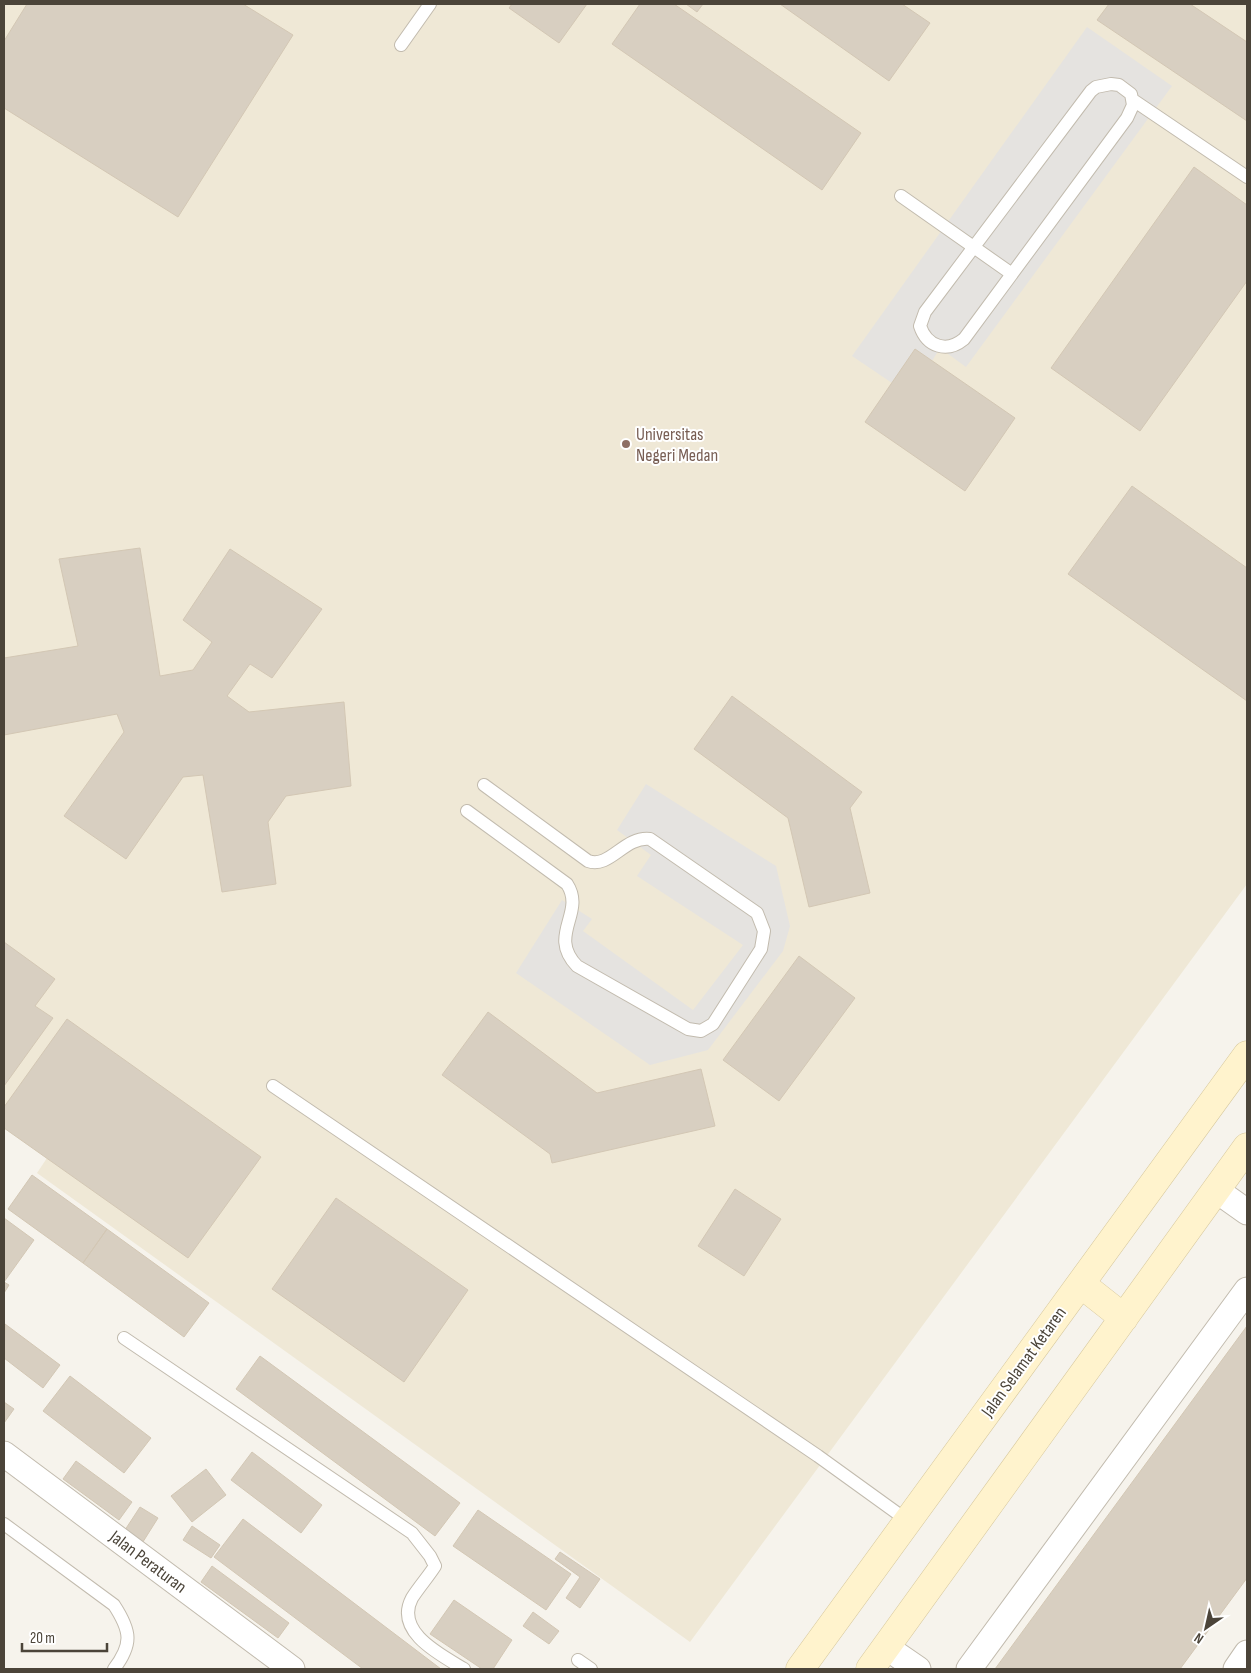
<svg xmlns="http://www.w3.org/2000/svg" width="1251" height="1673" font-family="'Sofia Sans Condensed',sans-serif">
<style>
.education{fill:#efe8d6}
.parking{fill:#e5e3e0}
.building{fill:#d8cfc1;stroke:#d3c7b4}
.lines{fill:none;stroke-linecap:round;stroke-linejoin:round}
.lane-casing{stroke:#c2bbae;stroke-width:14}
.street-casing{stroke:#c2bbae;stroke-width:27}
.secondary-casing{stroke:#d6c79b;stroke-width:29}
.lane{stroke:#fff;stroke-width:12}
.street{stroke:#fff;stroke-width:25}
.secondary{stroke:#fff3cd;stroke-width:28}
.education-dot{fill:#8d6e63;stroke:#fff;stroke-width:2}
.labels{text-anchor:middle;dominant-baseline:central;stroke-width:4;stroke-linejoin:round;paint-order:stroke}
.education-label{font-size:18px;fill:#785e54;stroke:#fff;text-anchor:start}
.street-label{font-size:18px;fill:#4b4439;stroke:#fff}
</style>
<rect width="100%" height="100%" fill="#f6f3ec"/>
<path class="education" d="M4 4H1247V884L690 1642 37 1173 47 1158 4 1128Z"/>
<path class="parking" d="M1087 27 1172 86 966 367 940 348 932 361 915 349 892 383 852 356Z
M646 784 776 866 790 926 783 951 708 1050 650 1065 516 973 562 900 592 919 583 931 693 1010 743 945 637 876 651 855 617 830Z"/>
<path class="building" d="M27 4H243L293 35 178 217 4 108V41Z
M512 4H587L559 43 509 8Z
M640 4H674L861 133 822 190 612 44Z
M686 4H703L697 12Z
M780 4H902L930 23 889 81Z
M1109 4H1190L1247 42V121L1097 20Z
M1194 167 1247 205V281L1140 431 1051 368Z
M915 349 1015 418 965 491 865 422Z
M1132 486 1247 568V701L1068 574Z
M140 548 160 676 193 670 212 642 183 620 230 549 322 609 272 678 250 664 227 696 249 712 344 702 351 786 286 796 268 822 276 884 222 892 203 775 183 777 126 859 64 816 124 732 117 714 4 735V658L78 646 59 559Z
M732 696 862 792 850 808 870 893 809 907 788 818 694 749Z
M4 942 55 979 35 1006 53 1018 4 1086Z
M799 956 855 998 779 1101 723 1060Z
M488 1012 597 1093 701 1069 715 1126 552 1163 550 1154 442 1075Z
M67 1019 261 1157 188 1258 4 1128V1107Z
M32 1175 107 1229 83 1263 8 1209Z
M735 1189 781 1219 744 1276 698 1246Z
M336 1198 468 1290 404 1382 272 1289Z
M4 1218 34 1240 4 1282 9 1285 4 1293Z
M107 1229 209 1303 184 1337 83 1263Z
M5 1324 60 1365 43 1388 4 1358Z
M1247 1326V1578L1180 1669H995Z
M260 1356 460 1503 435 1536 236 1389Z
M70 1376 151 1438 124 1473 43 1411Z
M4 1402 14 1409 4 1423Z
M252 1452 322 1505 301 1533 231 1480Z
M76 1461 132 1502 119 1520 63 1479Z
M206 1469 226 1495 192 1522 171 1496Z
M140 1507 158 1518 141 1545 123 1533Z
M478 1510 571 1574 546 1610 453 1546Z
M243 1519 441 1669H363L214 1557Z
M192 1526 220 1545 211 1558 183 1540Z
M560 1552 600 1579 580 1608 566 1598 580 1577 555 1559Z
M212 1566 289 1623 278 1638 201 1582Z
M454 1600 512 1640 493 1669H482L430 1634Z
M533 1612 559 1631 549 1644 523 1626Z"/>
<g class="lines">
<defs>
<path id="lane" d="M401 45 430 4
M1111 84 1119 85 1131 94 1133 105 1127 118 964 339C947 353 927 347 920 326L925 312 1091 91 1096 87Z
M1133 100 1247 177
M901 196 1012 274
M467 811 567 884C586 913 547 935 577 966L688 1029 701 1031 713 1024 761 949 764 931 757 913 650 839C624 836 610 869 588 861L484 785
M273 1086 818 1456 908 1521
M124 1338 412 1533 430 1556 435 1566C428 1577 419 1587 412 1598 394 1632 441 1655 464 1669
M4 1524 114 1605C131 1631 133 1644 114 1669
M578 1660 591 1669"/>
<path id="street" d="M1216 1190 1247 1212
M4 1454 292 1669
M886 1647 918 1669
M969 1669 1247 1290
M1236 1669 1247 1653"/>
<path id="secondary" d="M1081 1284 1124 1318
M800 1669 1247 1055
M870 1669 1247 1147"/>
</defs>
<use href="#lane" class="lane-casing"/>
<use href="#street" class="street-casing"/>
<use href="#secondary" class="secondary-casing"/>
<use href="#lane" class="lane"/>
<use href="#street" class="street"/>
<use href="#secondary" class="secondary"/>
</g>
<circle class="education-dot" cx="626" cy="444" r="5"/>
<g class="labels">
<g class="education-label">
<text x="636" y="434">Universitas<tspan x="636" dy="21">Negeri Medan</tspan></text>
</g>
<g class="street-label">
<text transform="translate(1024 1362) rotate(-54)">Jalan Selamat Ketaren</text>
<text transform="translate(148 1562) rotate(37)">Jalan Peraturan</text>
</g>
</g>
<rect width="1251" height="1673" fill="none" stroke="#4b4439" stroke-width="10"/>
<g transform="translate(1206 1628) rotate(214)" stroke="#ffffff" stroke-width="4" paint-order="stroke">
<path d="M0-4L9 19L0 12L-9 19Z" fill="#4b4439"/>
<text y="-8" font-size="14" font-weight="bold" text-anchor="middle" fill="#4b4439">N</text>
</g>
<path d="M22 1643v8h85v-8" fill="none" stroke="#4b4439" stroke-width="2.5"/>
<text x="30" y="1643" font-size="15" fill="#4b4439" stroke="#ffffff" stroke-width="4" paint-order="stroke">20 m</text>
</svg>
